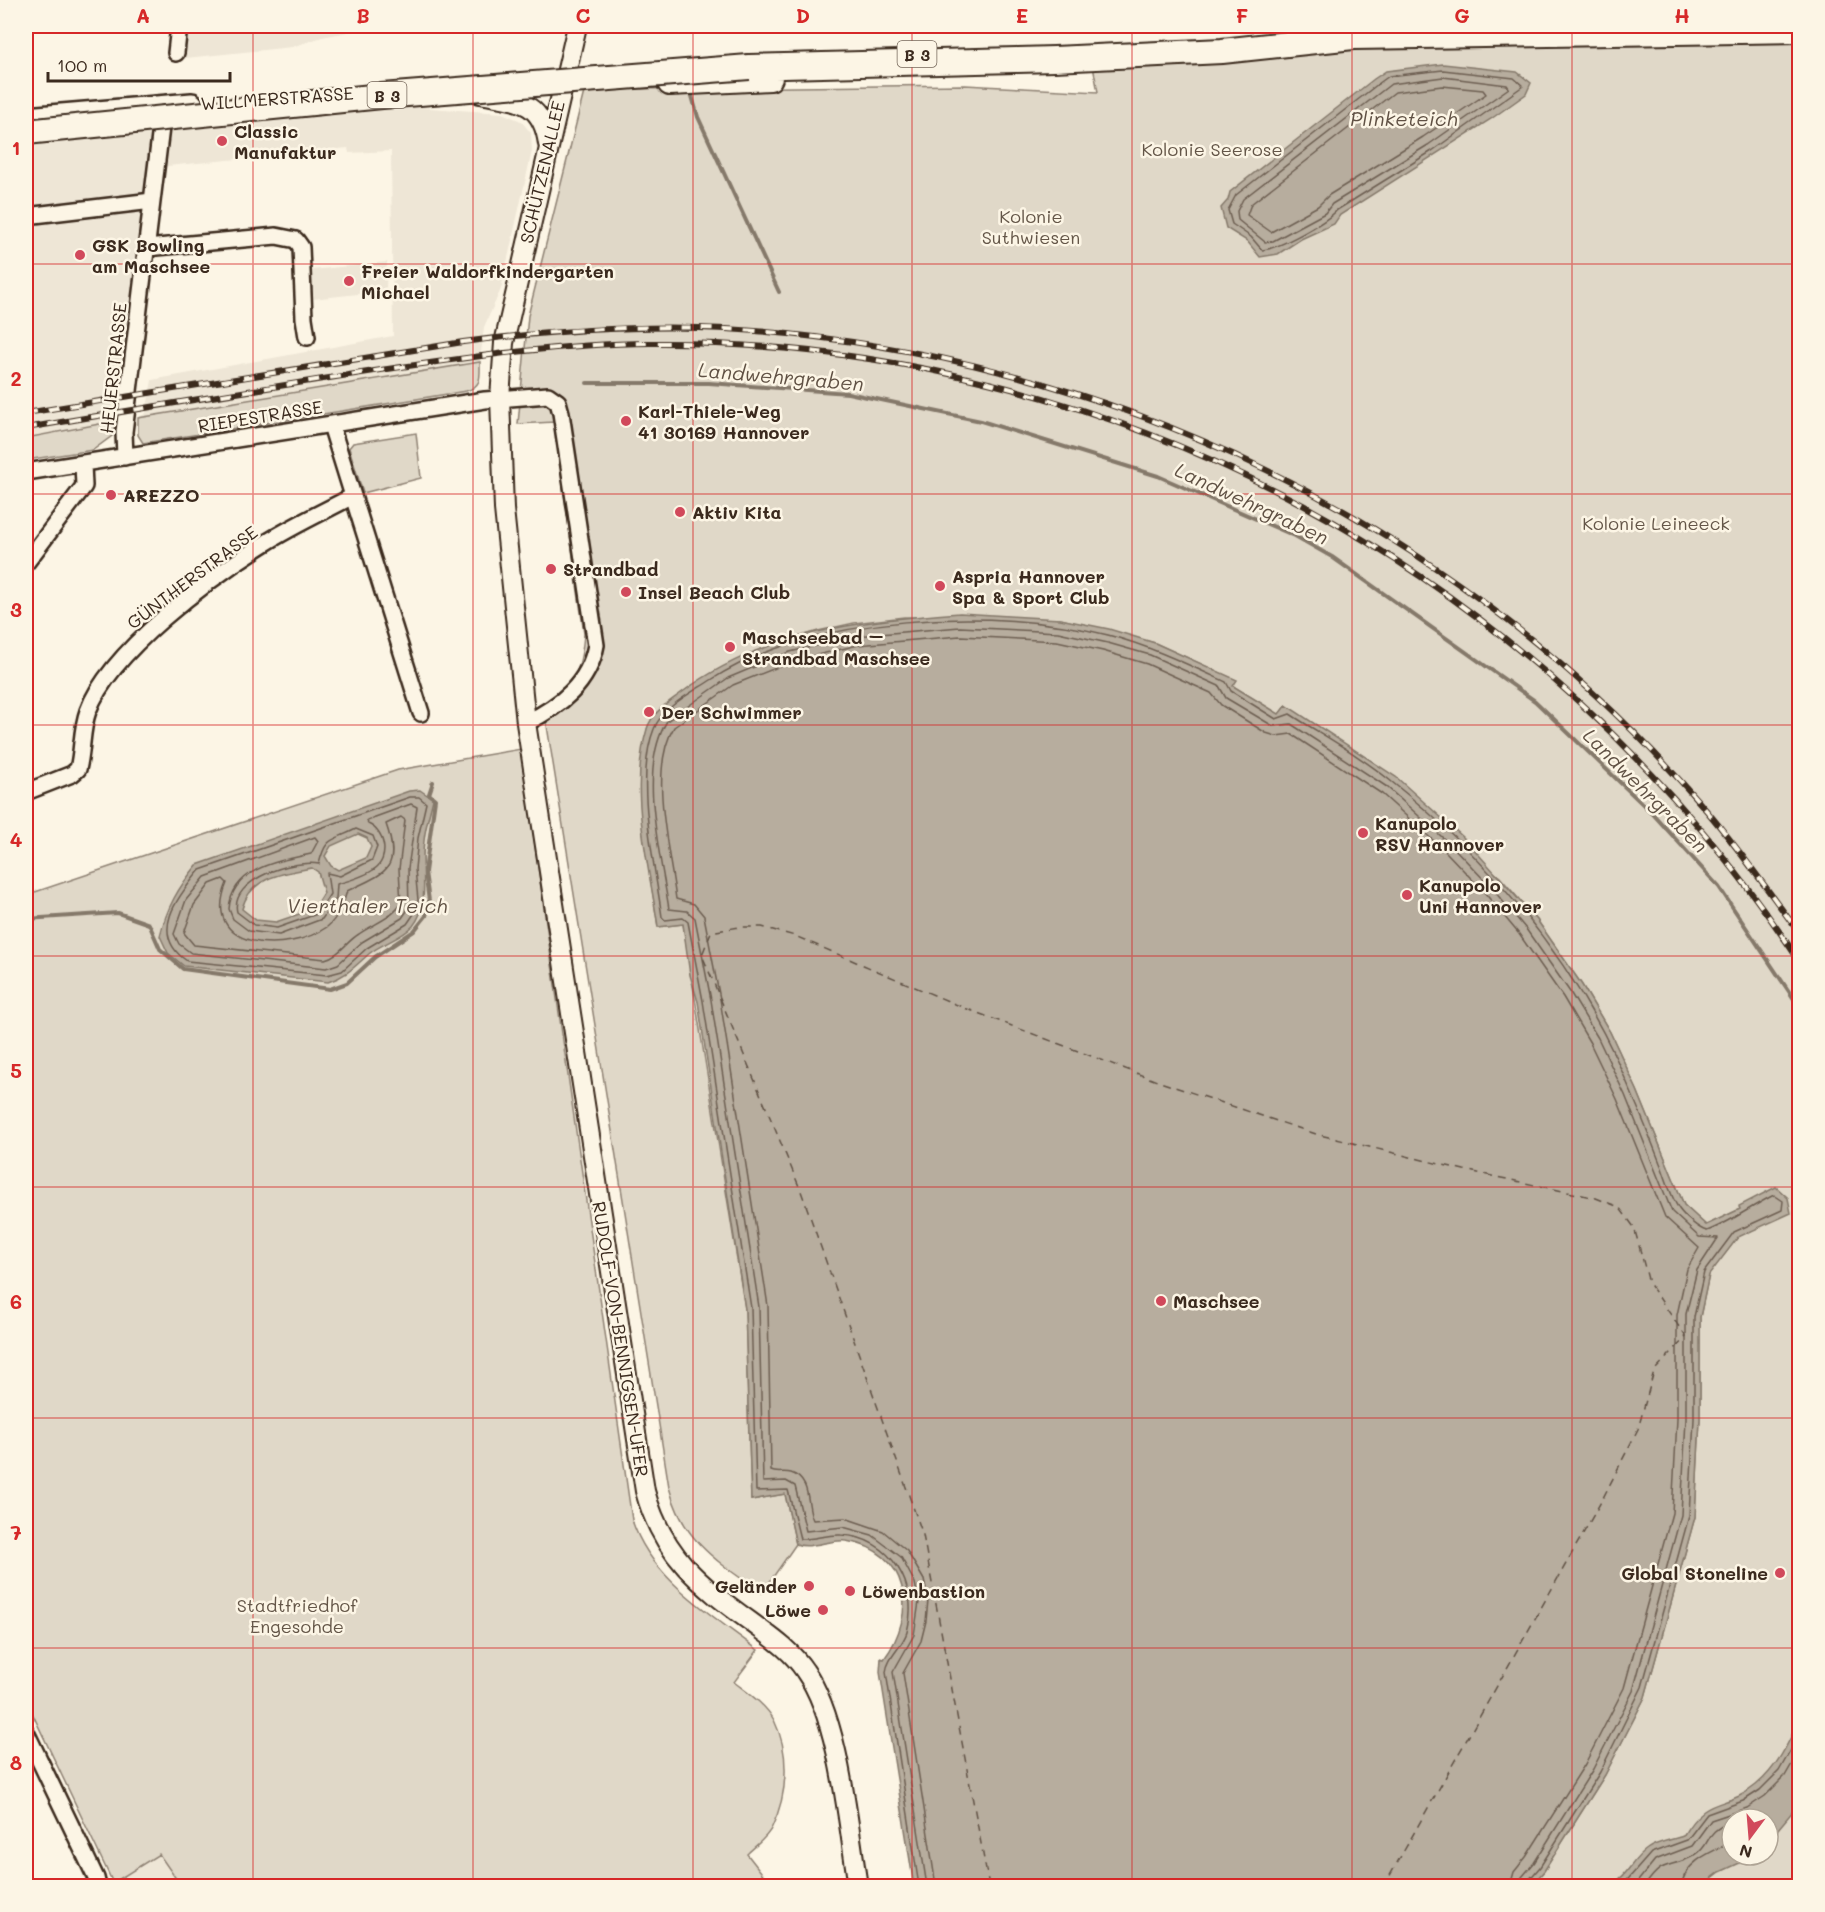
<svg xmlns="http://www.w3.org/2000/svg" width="1825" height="1912" font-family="Mali,sans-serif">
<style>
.built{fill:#eee6d6}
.green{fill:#e0d8c8;stroke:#8e8173;stroke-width:1.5;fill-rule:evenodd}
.water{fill:#b7ad9e;stroke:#85796b;stroke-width:1.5;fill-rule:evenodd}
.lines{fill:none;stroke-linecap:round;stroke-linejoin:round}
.shore{stroke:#6d5e51;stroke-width:1.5}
.stream{stroke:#85796b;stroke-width:4}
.ferry{stroke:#605144;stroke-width:1.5;stroke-dasharray:8 6;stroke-linecap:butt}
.minor-casing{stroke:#3b2a1e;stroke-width:20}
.tertiary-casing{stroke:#3b2a1e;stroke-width:22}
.secondary-casing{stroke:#3b2a1e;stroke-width:26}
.trunk-casing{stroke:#3b2a1e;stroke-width:28}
.minor{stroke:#fcf5e5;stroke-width:15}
.tertiary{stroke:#fcf5e5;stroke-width:18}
.secondary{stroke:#fcf5e5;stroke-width:21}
.trunk{stroke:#fcf5e5;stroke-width:24}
.rail-casing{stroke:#3b2a1e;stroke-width:6}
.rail{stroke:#fcf5e5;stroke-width:4;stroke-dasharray:11;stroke-linecap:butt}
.trunk-bridge-casing{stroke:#3b2a1e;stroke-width:28;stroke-linecap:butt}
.trunk-bridge{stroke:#fcf5e5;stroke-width:24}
.grid{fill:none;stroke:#d62828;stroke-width:1.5;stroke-opacity:0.55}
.poi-dot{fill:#d1495b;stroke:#fcf5e5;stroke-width:2}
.labels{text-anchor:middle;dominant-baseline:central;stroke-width:5;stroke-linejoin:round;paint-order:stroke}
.shield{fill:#fcf5e5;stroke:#75675a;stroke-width:1.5}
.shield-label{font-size:16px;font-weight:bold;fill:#3b2a1e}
.street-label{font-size:18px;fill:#3b2a1e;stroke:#fcf5e5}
.poi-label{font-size:18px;font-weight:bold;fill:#3b2a1e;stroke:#fcf5e5;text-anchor:start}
.park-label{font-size:18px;fill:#645648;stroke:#fcf5e5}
.water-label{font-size:20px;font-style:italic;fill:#605144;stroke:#fcf5e5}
.neatline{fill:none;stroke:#d62828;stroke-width:2}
.grid-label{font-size:20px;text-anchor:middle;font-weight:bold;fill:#d62828}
</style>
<rect width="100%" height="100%" fill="#fcf5e5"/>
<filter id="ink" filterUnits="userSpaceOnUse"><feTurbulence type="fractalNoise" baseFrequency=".0167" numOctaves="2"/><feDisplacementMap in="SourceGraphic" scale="12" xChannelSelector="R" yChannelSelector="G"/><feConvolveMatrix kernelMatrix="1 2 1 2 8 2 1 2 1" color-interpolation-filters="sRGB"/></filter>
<g filter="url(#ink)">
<path class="built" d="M179 26H380L322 37 292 47 176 59Z
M371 104 502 113 521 121 531 133 532 151 501 289 484 327 480 362 138 418 146 413 152 380 393 336 391 151 349 153 348 148 157 167 125 384 116 386 111 419 115 421 26 438V118Z
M387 262 386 291 312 299V270Z
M159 1854 181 1886H114L113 1883Z"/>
<path class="green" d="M1799 38V1886H1531L1544 1871 1605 1775 1645 1697 1695 1517 1700 1419V1317L1709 1274 1738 1237 1750 1230 1751 1232 1739 1207 1740 1209 1706 1226 1684 1205 1637 1090 1610 1032 1582 985 1537 920 1500 877 1286 705 1279 715 1233 686 1236 680 1155 643 1061 619 904 617 854 623 818 631 755 651 648 726C632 794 648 859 658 927L683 924 745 1309 751 1500 785 1494 796 1544 762 1593C718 1562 683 1542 669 1487L544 707C575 683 581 673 584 634L554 422 518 424 528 316 584 92 631 89 965 85 1098 92 1090 51ZM1732 1819H1768V1855H1732Z
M480 362C480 378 482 386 466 391L143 443 138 435V418Z
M115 421 112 436 93 450 26 460V438Z
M416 433 421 478 363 493 349 448 353 443Z
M521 749 632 1520C651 1579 711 1614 758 1650L734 1682C748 1693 765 1704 774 1720 790 1753 788 1794 772 1827 768 1837 755 1846 747 1854L772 1886H181L159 1854 113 1883 26 1700V895L398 770Z"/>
<path class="water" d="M1443 64 1517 72 1531 83 1526 94 1491 119 1340 215 1334 224 1301 239 1278 254 1260 257 1247 241 1226 228 1221 208 1228 200 1230 192 1374 79 1386 71Z
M960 613 1060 619 1109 629 1155 643 1237 680 1233 686 1279 714 1286 705 1396 777 1463 837 1537 920 1582 985 1610 1032 1637 1090 1684 1205 1706 1225 1740 1209 1739 1206 1776 1187 1788 1198 1791 1213 1738 1237 1709 1275 1700 1317V1419L1695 1517 1645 1697 1605 1775 1544 1871 1531 1886H914L880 1672 881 1658 884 1659C918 1613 910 1551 846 1541 830 1539 810 1550 796 1544L785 1494 751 1500 745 1309 698 1002 690 975 683 924 658 927C649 864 628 792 647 729 652 712 668 703 681 693 762 632 861 620 960 613Z
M420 790 433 799C430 813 425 827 424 841 420 868 431 905 413 926 402 938 383 943 370 953 355 966 347 976 328 982L184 966 168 953 160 936C167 907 178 888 197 865L409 791ZM358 834 367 838 371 847 366 858 338 870 331 866 325 856 331 846ZM312 868 318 872 324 893 314 909 276 922 256 920 242 909C250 877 283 873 312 868Z
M1799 1720V1804L1768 1841V1819H1732V1855H1754L1753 1857 1720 1872 1702 1886H1610C1630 1874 1631 1860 1647 1849 1656 1842 1672 1840 1683 1836 1708 1793 1725 1811 1756 1785 1777 1768 1788 1744 1799 1720Z"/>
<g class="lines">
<path class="shore" d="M1443 70 1514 78 1523 86 1432 151 1337 210C1327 222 1278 249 1262 250L1251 237 1232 224 1228 210 1236 195 1378 84 1389 76Z
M1443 77 1507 85 1509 88 1428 145 1332 204 1325 213 1273 241 1265 242 1238 220 1237 211 1243 199 1391 84Z
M1442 86 1483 90 1486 94 1423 137 1329 195 1318 206 1271 232 1247 215 1251 204 1395 92Z
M410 797H419L426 803 418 838 415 869 418 900 416 911 407 924 367 948 342 971 327 975 187 961C148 934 177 897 200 870Z
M411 804 417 807 408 868 409 908 402 918 362 942 338 964 326 968 191 953 179 944 174 934 186 900 205 877 315 837 318 841 311 854C278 861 232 868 229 909L233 919 249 931 279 935 322 919 336 899 337 884C348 881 363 877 373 870 391 859 385 831 368 824L367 820Z
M401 817 405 820 399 869 401 904C391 919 373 924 359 934 346 942 340 955 325 959L194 945 184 933 194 905 210 884 223 879 227 883C199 950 287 955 327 927 337 919 344 903 347 891 385 873 402 870 386 824Z
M356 829 373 836 377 847 372 860 340 876 327 873 330 894 317 914 277 928 254 925 237 912C229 879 295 859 319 864 326 836 331 842 356 829Z
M919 1886 886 1672C887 1658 903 1646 907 1632 920 1586 891 1537 841 1535 827 1534 813 1540 800 1539L788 1490 756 1491 751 1308 703 1001 688 922 683 918 665 920 662 917C655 865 634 779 654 729 662 707 693 692 711 680 811 614 995 606 1108 635 1150 646 1187 664 1226 682L1231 691 1276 719 1290 714C1324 736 1361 756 1392 782 1484 855 1566 952 1616 1058 1632 1093 1646 1127 1660 1163 1666 1177 1670 1196 1679 1209 1684 1216 1698 1229 1707 1231 1731 1222 1750 1207 1774 1195L1783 1201 1782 1210 1734 1232 1704 1272 1694 1317V1419L1689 1516 1642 1687 1600 1772 1540 1867 1528 1881 1527 1886
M927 1886 893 1672 914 1635 919 1602 915 1583 901 1557 872 1535 843 1527 806 1531 795 1486 786 1481 763 1482 759 1307 711 1000 695 918 687 911 669 909C661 856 637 769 667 721L728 678 790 652 857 636 960 627 1058 632 1108 643 1150 655 1219 686 1226 698 1273 726 1291 724 1387 787 1453 847 1490 886 1526 929 1570 992 1598 1038 1625 1095 1672 1212 1699 1237 1718 1238 1697 1270 1686 1314V1419L1681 1515 1633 1691 1593 1769 1534 1863 1522 1877 1519 1886
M936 1886 903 1673 921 1641 926 1621 928 1600 924 1580 907 1551 883 1531 845 1518 813 1520C806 1505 812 1480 791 1473 784 1471 777 1474 771 1471L768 1306 720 999 704 916 694 904 676 899C670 852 648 769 674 727L733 685 793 661 858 645 960 636 1057 641 1103 651 1147 664 1211 693 1221 705 1266 733 1276 736 1291 734 1382 794 1447 853 1484 892 1519 934 1563 997 1590 1043 1617 1099 1665 1217 1699 1248 1687 1269 1677 1315V1419L1672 1513 1624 1688 1585 1764 1526 1857 1514 1872 1510 1886
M1622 1886 1651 1853 1687 1840 1707 1814 1743 1801 1760 1790 1779 1771 1800 1734
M1634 1886 1655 1860 1692 1846 1711 1820 1747 1808 1765 1796 1785 1776 1800 1750
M1645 1886C1664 1857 1670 1870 1695 1855 1713 1844 1702 1832 1732 1822
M1682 1886C1683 1862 1713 1851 1732 1842"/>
<path class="stream" d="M692 96 698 117 779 292
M587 383H709L848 393 981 421 1158 476 1295 536 1332 557 1535 701 1652 813 1719 887 1800 1008
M26 919 118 913 149 924 160 949 183 969 330 989 347 983 375 957 414 931 426 916 429 901 425 872 435 799 429 794 433 782"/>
<path class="ferry" d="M989 1886 923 1535 801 1191 702 955 711 932 739 927H762L795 936 962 1007 1157 1081 1316 1134 1464 1170 1596 1198 1619 1207 1634 1227 1649 1283 1686 1337 1654 1371 1638 1429 1602 1500 1384 1886"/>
<defs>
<path id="minor" d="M176 53 179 26
M26 216 152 201
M146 248 276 236 296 240 301 247 304 318 307 337
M125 457 124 432 163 111
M26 472 485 400 548 395 558 402 561 413 596 645C589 684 560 706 526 723
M353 496 421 713
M26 563 84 486 83 464
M26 792 72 774 78 769C83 750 81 730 88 711 110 651 210 578 264 544 292 526 323 512 353 496L331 425
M26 1732 96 1878 98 1886"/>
<path id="tertiary" d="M577 26 504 343 500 398 504 509 526 723 645 1491C662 1555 700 1585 751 1622 771 1637 791 1650 805 1671 840 1720 848 1826 858 1886
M480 94C517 101 542 100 548 144"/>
<path id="secondary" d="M26 118 192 104"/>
<path id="trunk" d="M749 67 1054 59 1222 51 1353 37 1800 30
M670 83 770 78"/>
</defs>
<use href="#minor" class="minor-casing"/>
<use href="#tertiary" class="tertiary-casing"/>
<use href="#secondary" class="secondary-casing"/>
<use href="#trunk" class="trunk-casing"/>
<use href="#minor" class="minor"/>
<use href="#tertiary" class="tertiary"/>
<use href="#secondary" class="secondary"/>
<use href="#trunk" class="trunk"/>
<defs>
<path id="rail" d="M26 413 463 342C550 331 638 324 726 329 1104 351 1459 521 1706 810 1740 850 1769 892 1800 934
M26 428C144 408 263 388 381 370 471 357 560 344 650 343 1116 339 1544 574 1800 962"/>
</defs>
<use href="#rail" class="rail-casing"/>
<use href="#rail" class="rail"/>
<defs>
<path id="trunk-bridge" d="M26 132 382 96 749 67"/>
</defs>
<use href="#trunk-bridge" class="trunk-bridge-casing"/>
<use href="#trunk-bridge" class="trunk-bridge"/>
</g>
</g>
<path class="grid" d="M253 26V1886M473 26V1886M693 26V1886M912 26V1886M1132 26V1886M1352 26V1886M1572 26V1886M26 264H1800M26 494H1800M26 725H1800M26 956H1800M26 1187H1800M26 1418H1800M26 1648H1800"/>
<g class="poi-dot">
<circle cx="222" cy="141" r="6"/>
<circle cx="80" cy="255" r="6"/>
<circle cx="349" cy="281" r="6"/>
<circle cx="626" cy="421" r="6"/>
<circle cx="111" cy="495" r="6"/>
<circle cx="680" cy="512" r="6"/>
<circle cx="551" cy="569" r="6"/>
<circle cx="940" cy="586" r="6"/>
<circle cx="626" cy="592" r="6"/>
<circle cx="730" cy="647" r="6"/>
<circle cx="649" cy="712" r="6"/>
<circle cx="1363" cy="833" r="6"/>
<circle cx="1407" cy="895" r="6"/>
<circle cx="1161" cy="1301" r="6"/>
<circle cx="1780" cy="1573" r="6"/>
<circle cx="809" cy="1586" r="6"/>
<circle cx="850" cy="1591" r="6"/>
<circle cx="823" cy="1610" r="6"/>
</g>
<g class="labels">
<g class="shield">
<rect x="897.5" y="41" width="39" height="26" rx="4.5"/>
<rect x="367.5" y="82" width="39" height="26" rx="4.5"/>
</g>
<g class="shield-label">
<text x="917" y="54">B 3</text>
<text x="387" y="95">B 3</text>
</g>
<g class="street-label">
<text transform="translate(277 98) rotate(-4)">WILLMERSTRASSE</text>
<text transform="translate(542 172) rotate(-77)">SCHÜTZENALLEE</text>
<text transform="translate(113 368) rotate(-84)">HEUERSTRASSE</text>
<text transform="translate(260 416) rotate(-9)">RIEPESTRASSE</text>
<text transform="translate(192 577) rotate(-37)">GÜNTHERSTRASSE</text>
<text transform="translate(621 1339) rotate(81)">RUDOLF-VON-BENNIGSEN-UFER</text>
</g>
<g class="poi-label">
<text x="234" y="131">Classic<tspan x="234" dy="21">Manufaktur</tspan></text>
<text x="92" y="245">GSK Bowling<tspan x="92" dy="21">am Maschsee</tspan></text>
<text x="361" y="271">Freier Waldorfkindergarten<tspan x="361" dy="21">Michael</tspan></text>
<text x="638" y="411">Karl-Thiele-Weg<tspan x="638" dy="21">41 30169 Hannover</tspan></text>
<text x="123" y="495">AREZZO</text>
<text x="692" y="512">Aktiv Kita</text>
<text x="563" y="569">Strandbad</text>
<text x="952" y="576">Aspria Hannover<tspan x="952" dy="21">Spa &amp; Sport Club</tspan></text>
<text x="638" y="592">Insel Beach Club</text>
<text x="742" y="637">Maschseebad –<tspan x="742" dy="21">Strandbad Maschsee</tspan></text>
<text x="661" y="712">Der Schwimmer</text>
<text x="1375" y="823">Kanupolo<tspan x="1375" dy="21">RSV Hannover</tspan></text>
<text x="1419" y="885">Kanupolo<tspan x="1419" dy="21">Uni Hannover</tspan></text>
<text x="1173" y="1301">Maschsee</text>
<text x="1768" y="1573" text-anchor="end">Global Stoneline</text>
<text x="797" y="1586" text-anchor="end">Geländer</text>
<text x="862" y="1591">Löwenbastion</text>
<text x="811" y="1610" text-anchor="end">Löwe</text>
</g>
<g class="park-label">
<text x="1212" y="149">Kolonie Seerose</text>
<text x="1031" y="216">Kolonie<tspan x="1031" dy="21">Suthwiesen</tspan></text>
<text x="1656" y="523">Kolonie Leineeck</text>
<text x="297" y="1605">Stadtfriedhof<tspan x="297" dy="21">Engesohde</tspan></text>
</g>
<g class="water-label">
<text x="1404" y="118">Plinketeich</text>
<text transform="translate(781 376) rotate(5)">Landwehrgraben</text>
<text transform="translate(1252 503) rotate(25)">Landwehrgraben</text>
<text transform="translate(1646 790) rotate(45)">Landwehrgraben</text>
<text x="367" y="905">Vierthaler Teich</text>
</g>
</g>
<rect width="1825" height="1912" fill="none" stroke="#fcf5e5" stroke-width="66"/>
<g transform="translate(1750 1837) rotate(196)"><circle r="28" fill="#fcf5e5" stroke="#afa495" stroke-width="1.5"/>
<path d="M0-4.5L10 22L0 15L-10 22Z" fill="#d1495b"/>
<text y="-9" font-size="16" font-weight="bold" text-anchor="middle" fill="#3b2a1e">N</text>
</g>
<path d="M48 72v9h182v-9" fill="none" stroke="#3b2a1e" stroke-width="3"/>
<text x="57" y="72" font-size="18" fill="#3b2a1e" stroke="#fcf5e5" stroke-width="4.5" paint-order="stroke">100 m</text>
<rect x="33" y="33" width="1759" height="1846" class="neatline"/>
<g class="grid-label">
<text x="143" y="23">A</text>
<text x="363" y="23">B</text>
<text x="583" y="23">C</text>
<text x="803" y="23">D</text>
<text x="1022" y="23">E</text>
<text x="1242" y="23">F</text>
<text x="1462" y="23">G</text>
<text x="1682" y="23">H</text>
<text x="16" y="155">1</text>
<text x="16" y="386">2</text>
<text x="16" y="617">3</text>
<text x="16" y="847">4</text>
<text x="16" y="1078">5</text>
<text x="16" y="1309">6</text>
<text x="16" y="1540">7</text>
<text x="16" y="1770">8</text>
</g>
</svg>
